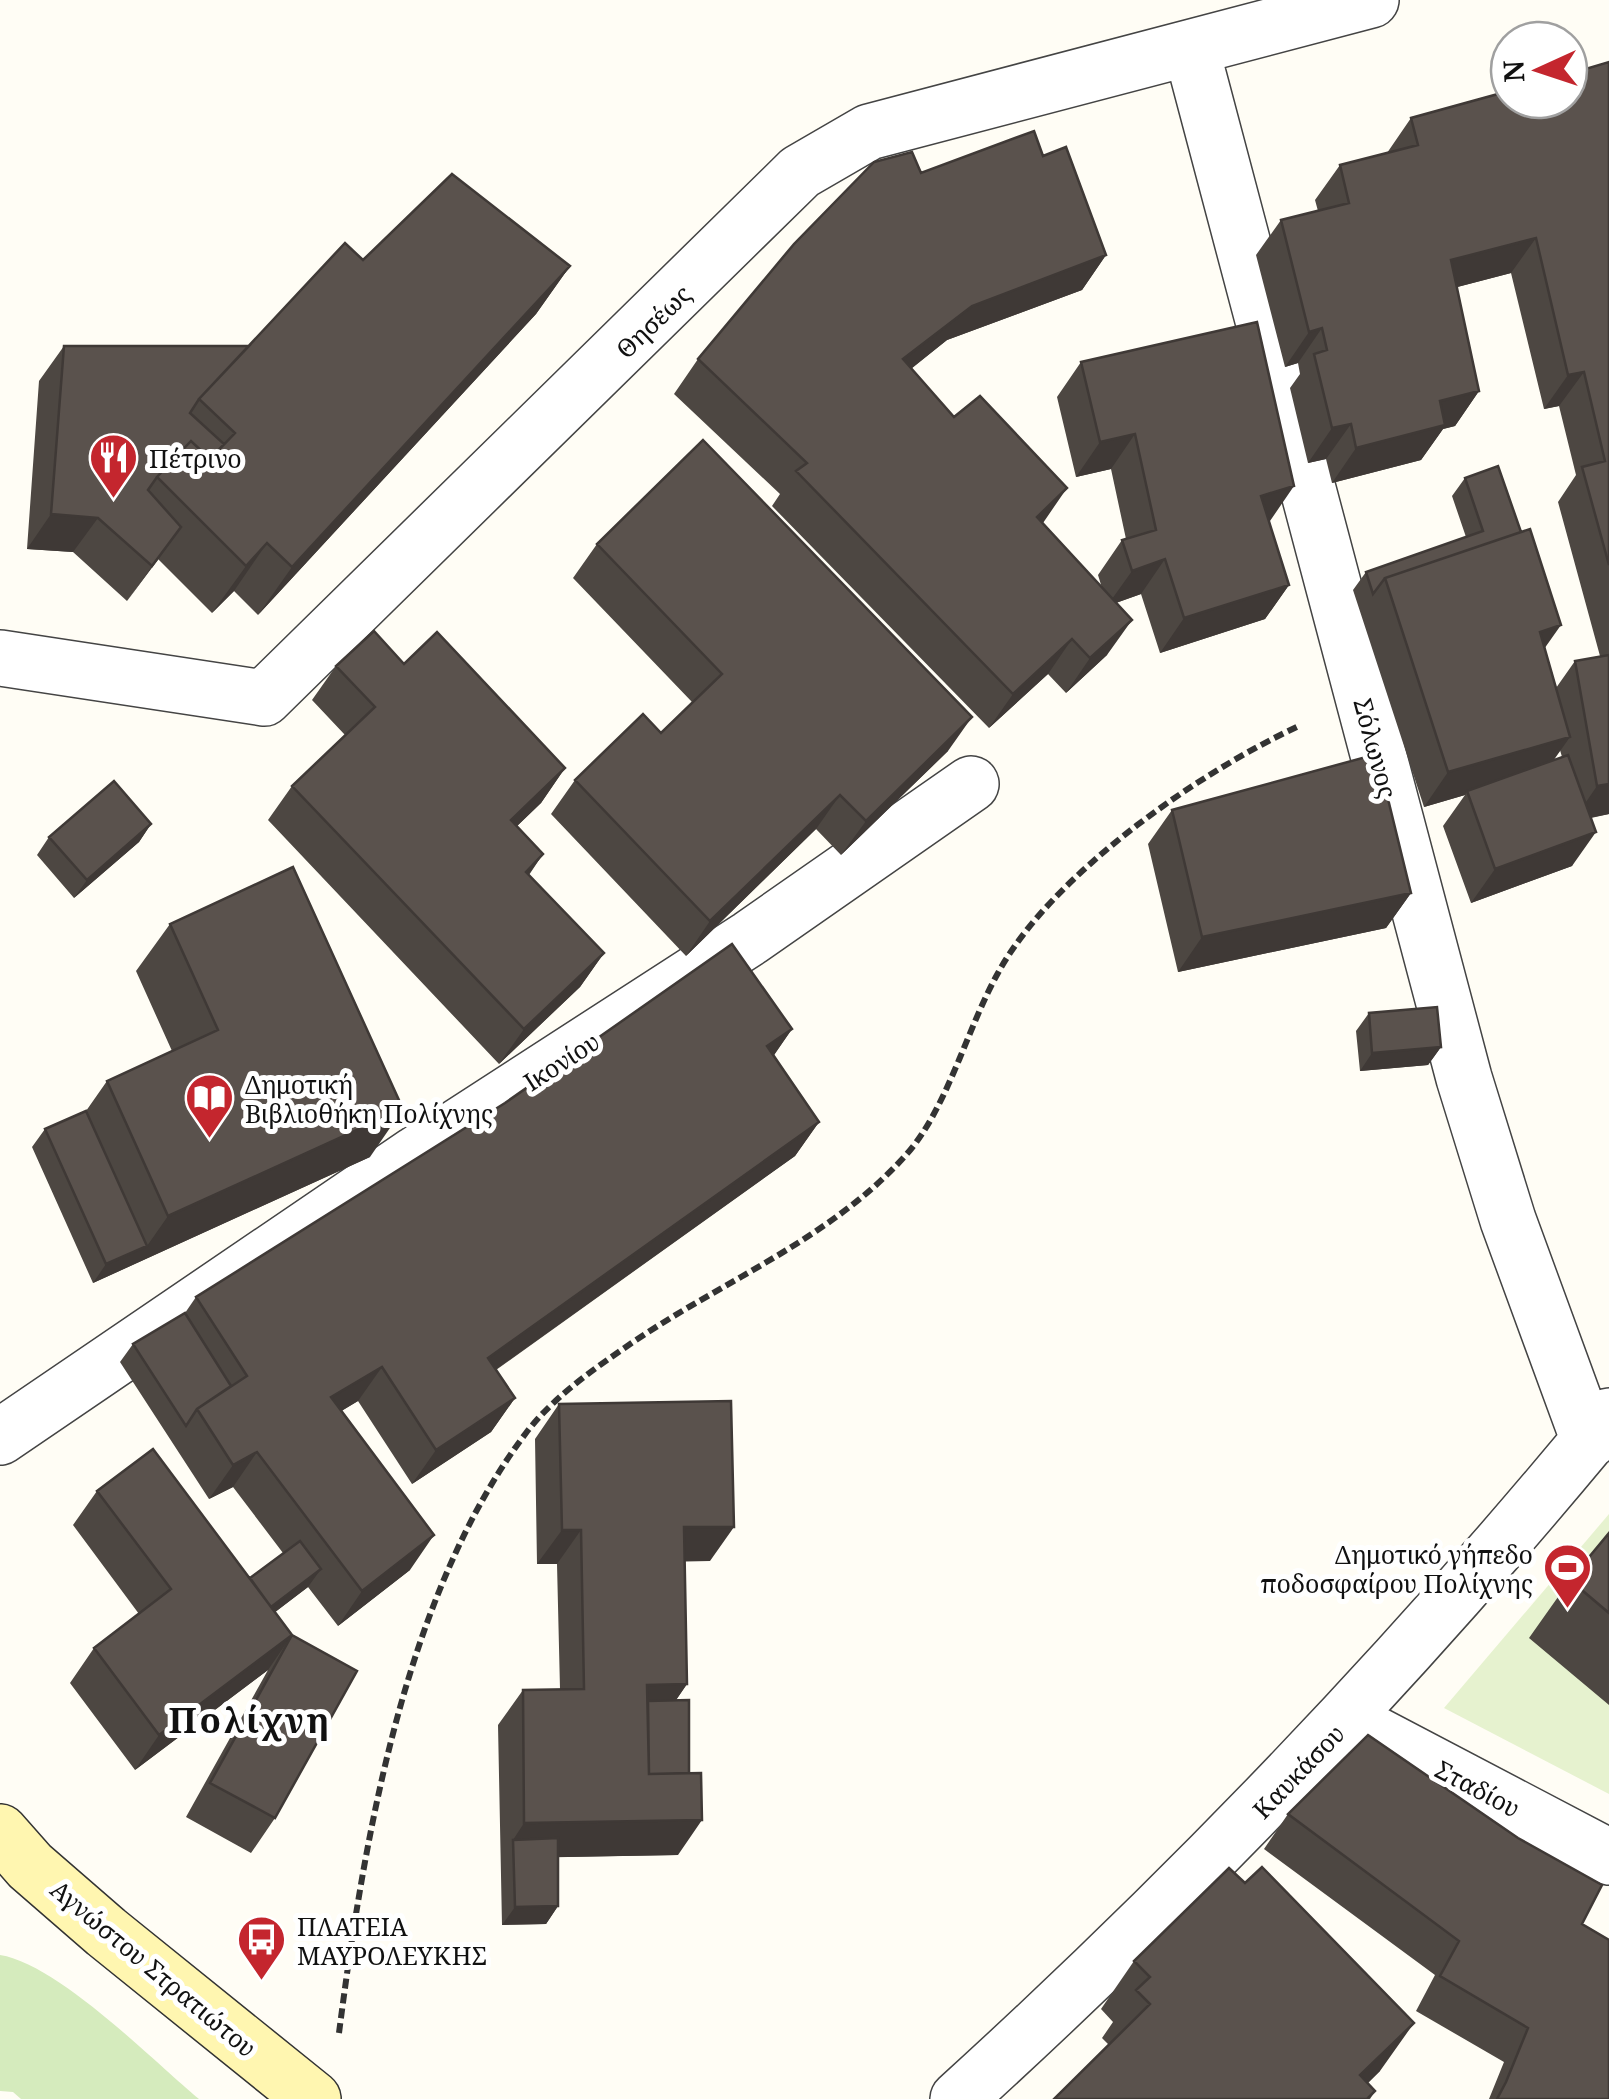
<svg xmlns="http://www.w3.org/2000/svg" width="1609" height="2099" font-family="'Noto Serif',serif">
<style>
.park{fill:#d5ebbd}
.pitch{fill:#e6f2cf}
.lines{fill:none;stroke-linecap:round;stroke-linejoin:round}
.street-casing{stroke:#444;stroke-width:58}
.secondary-casing{stroke:#333;stroke-width:58}
.path{stroke:#333;stroke-width:6;stroke-dasharray:10 5;stroke-linecap:butt}
.street{stroke:#fff;stroke-width:55}
.secondary{stroke:#fff6b0;stroke-width:55}
.wall{fill:#4d4742;fill-rule:evenodd}
.shaded-wall{fill:#3f3936}
.building{fill:#5a524d;stroke:#3f3936;stroke-width:2.5}
.labels{text-anchor:middle;dominant-baseline:central;stroke-width:10;stroke-linejoin:round;paint-order:stroke}
.street-label{font-size:25px;fill:#111;stroke:#fff}
.poi-label{font-size:25px;fill:#111;stroke:#fff;text-anchor:start}
.district-label{font-size:35px;font-weight:bold;letter-spacing:2.5px;fill:#111;stroke:#fff}
</style>
<rect width="100%" height="100%" fill="#fffdf5"/>
<path class="park" d="M0 1955C58 1964 152 2060 199 2099H21L13 2092 0 2091Z"/>
<path class="pitch" d="M1609 1514V1794L1444 1708Z"/>
<g class="lines">
<defs>
<path id="street" d="M1191 48 1464 1078 1508 1220 1589 1441
M0 658 264 698 800 172 869 132 1371 0
M0 1437 416 1154 750 938 971 784
M1346 1719 1609 1857
M958 2099C1192 1886 1408 1660 1609 1416"/>
<path id="secondary" d="M0 1832 30 1866 106 1932 313 2099"/>
</defs>
<use href="#street" class="street-casing"/>
<use href="#secondary" class="secondary-casing"/>
<path class="path" d="M339 2033C364 1839 405 1593 526 1433 552 1399 588 1373 623 1349 715 1284 829 1241 905 1156 947 1110 967 1028 998 973 1051 875 1199 772 1299 726"/>
<use href="#street" class="street"/>
<use href="#secondary" class="secondary"/>
</g>
<path class="wall" d="M1609 62V814L1591 818 1572 866 1471 903 1443 826 1465 795 1424 807 1353 590 1366 572 1466 537 1452 496 1465 478 1545 648 1556 688 1575 661 1600 656 1558 502 1576 475 1559 406 1544 409 1511 273 1457 287 1479 391 1455 426 1443 429 1421 460 1332 483 1326 459 1308 463 1290 388 1300 374 1298 363 1285 367 1256 255 1281 220 1318 211 1315 200 1340 165 1387 153 1411 118ZM1560 750 1562 757 1553 760Z
M1043 156 1106 255 1082 290 947 340 911 369 1042 523 1102 588 1098 575 1122 540 1126 539 1111 469 1076 477 1057 397 1081 362 1270 521H1269L1289 585 1265 619 1160 653 1141 594 1116 603 1107 655 1066 693 1048 674 989 728 772 506 780 494 674 394 698 359 921 173Z
M363 260 570 266 536 314 258 615 234 591 212 613 158 559 127 601 73 552 27 549 39 381 64 346H249Z
M597 544 948 751 841 855 816 829 686 956 551 814 575 780 661 733 692 702 573 578Z
M404 664 565 768 541 803 517 826 543 854 529 875 604 953 580 987 499 1064 268 820 292 786 345 735 312 700 336 666Z
M1172 810 1411 893 1386 928 1178 972 1148 844Z
M151 824 139 842 74 898 37 855 49 837Z
M170 924 370 1157 93 1283 32 1147 45 1129 86 1111 107 1081 172 1051 136 971Z
M1369 1013 1441 1047 1428 1065 1360 1071 1356 1031Z
M792 1029 773 1056 819 1122 795 1156 496 1370 515 1398 491 1432 412 1484 358 1401 341 1411 410 1570 338 1626 308 1587 275 1612 292 1635 275 1818 251 1853 186 1817 268 1670 135 1770 70 1683 94 1648 139 1614 73 1525 97 1491 250 1578 283 1553 233 1487 209 1499 120 1362 133 1344 185 1313 196 1297Z
M559 1404 710 1561H685L687 1684 676 1700 678 1855 558 1857V1906L546 1924 502 1925 498 1725 523 1690 560 1689 557 1564H537L535 1439Z
M1609 1533V1705L1529 1638 1570 1580Z
M1288 1814 1582 1924 1609 2099H1489L1504 2062 1416 2011 1435 1975 1264 1849Z
M1134 1961 1380 2071 1368 2083 1375 2091 1370 2099H1054L1109 2045 1102 2038 1113 2022 1101 2009Z"/>
<path class="shaded-wall" d="M1536 238 1511 273 1427 295 1451 260Z
M1106 255 1082 290 947 340 879 394 903 359 972 306Z
M570 266 536 314 258 615 292 567Z
M1322 328 1298 363 1285 367 1309 332Z
M1584 372 1559 406 1544 409 1568 375Z
M1479 391 1455 426 1443 429 1421 460 1332 483 1356 448 1440 401Z
M1351 424 1326 459 1308 463 1332 428Z
M1135 434 1111 469 1076 477 1100 442Z
M1294 486 1270 521 1237 531 1261 496Z
M1067 488 1043 523 1037 517Z
M51 514 98 518 73 552 27 549Z
M181 527 157 561 127 601 152 566Z
M267 543 234 591 212 613 246 566Z
M1165 559 1141 594 1107 606 1132 571Z
M1289 585 1265 619 1160 653 1184 618Z
M1132 620 1107 655 1066 693 1090 658Z
M1561 625 1537 659 1540 632Z
M1072 639 1048 674 989 728 1013 694Z
M972 717 948 751 841 855 866 821Z
M1570 737 1546 771 1467 791 1465 795 1424 807 1448 772Z
M565 768 541 803 487 855 511 820Z
M1609 784V814L1573 821 1597 786Z
M840 795 816 829 686 956 710 921Z
M151 824 139 842 74 898 87 880Z
M1596 832 1572 866 1471 903 1495 869Z
M543 854 519 888 526 872Z
M1411 893 1386 928 1178 972 1202 937Z
M604 953 580 987 499 1064 524 1029Z
M792 1029 768 1064 767 1046Z
M1441 1047 1428 1065 1360 1071 1372 1053Z
M403 1109 370 1157 93 1283 106 1264 147 1246 168 1216Z
M819 1122 795 1156 464 1392 488 1358Z
M382 1367 358 1401 307 1432 331 1397Z
M515 1398 491 1432 412 1484 436 1450Z
M257 1452 233 1487 209 1499 233 1465Z
M684 1527H734L710 1561 660 1562Z
M562 1530H581L557 1564H537Z
M434 1535 410 1570 338 1626 362 1591Z
M321 1569 308 1587 244 1636 256 1618Z
M292 1635 268 1670 135 1770 159 1735Z
M687 1684 663 1719H636L647 1685Z
M702 1820 678 1855 513 1858V1840L524 1823Z
M558 1906 546 1924 502 1925 515 1907Z
M1414 2023 1380 2071 1351 2099 1360 2075Z"/>
<path class="building" d="M1609 62V565L1582 467 1605 461 1584 372 1568 375 1536 238 1451 260 1479 391 1440 401 1445 425 1356 448 1351 424 1332 428 1314 354 1327 350 1322 328 1309 332 1281 220 1349 203 1340 165 1418 145 1411 118 1509 91V100H1569V74Z
M1034 131 1043 156 1066 147 1106 255 972 306 903 359 954 417 980 396 1067 488 1037 517 1132 620 1090 658 1072 639 1013 694 796 471 807 463 698 359 794 244 874 162 912 152 921 173Z
M452 174 570 266 292 567 267 543 246 566 157 477 191 441 210 459 235 433 199 399 345 243 363 260Z
M1257 322 1294 486 1261 496 1289 585 1184 618 1165 559 1132 571 1122 540 1156 530 1135 434 1100 442 1081 362Z
M64 346H249L199 399 190 413 224 444 210 459 191 441 157 477 148 490 181 527 152 566 98 518 51 514Z
M703 440 972 717 866 821 840 795 710 921 575 780 643 714 661 733 722 674 597 544Z
M1498 466 1521 532 1385 578 1373 594 1366 572 1483 531 1465 478Z
M1530 529 1561 625 1540 632 1570 737 1448 772 1385 578Z
M374 631 404 664 437 632 565 768 511 820 543 854 526 872 604 953 524 1029 292 786 375 707 336 666Z
M1609 655V784L1597 786 1575 661Z
M1377 754 1411 893 1202 937 1172 810Z
M1568 755 1596 832 1495 869 1467 791Z
M114 781 151 824 87 880 49 837Z
M293 867 403 1109 168 1216 107 1081 218 1030 170 924Z
M732 944 792 1029 767 1046 819 1122 488 1358 515 1398 436 1450 382 1367 331 1397 434 1535 362 1591 257 1452 233 1465 197 1409 247 1376 196 1297 505 1103Z
M1437 1007 1441 1047 1372 1053 1369 1013Z
M86 1111 147 1246 106 1264 45 1129Z
M185 1313 231 1386 197 1409 186 1426 133 1344Z
M731 1401 734 1527H684L687 1684 647 1685 649 1774 701 1773 702 1820 524 1823 523 1690 584 1689 581 1530H562L559 1404Z
M153 1449 292 1635 357 1671 275 1818 210 1783 292 1635 159 1735 94 1648 171 1589 97 1491Z
M1609 1533V1613L1570 1580Z
M300 1541 321 1569 271 1607 250 1578Z
M689 1700V1773L649 1774 648 1701Z
M1368 1735 1518 1838 1602 1885 1582 1924 1609 1940V2099H1497L1506 2082 1528 2028 1440 1976 1459 1941 1288 1814Z
M558 1838V1906L515 1907 513 1840Z
M1262 1867 1414 2023 1360 2075 1375 2091 1367 2099H1054L1150 2004 1136 1990 1150 1977 1134 1961 1229 1868 1245 1883Z"/>
<defs>
<symbol id="restaurant-pin" viewBox="-11 -11 22 30"><path d="M0 17L-7.5 6A9.5 9.5 0 1 1 7.5 6Z" fill="#c4262e" stroke="#fff"/><path d="M-5-6h1v4h1v-4h1v4h1v-4h1v5L-1.5 .5V6h-2V.5L-5-1ZM5-6V6H3V1.5H1.5Q1.5-4 5-6Z" fill="#fff"/></symbol>
<symbol id="library-pin" viewBox="-11 -11 22 30"><path d="M0 17L-7.5 6A9.5 9.5 0 1 1 7.5 6Z" fill="#c4262e" stroke="#fff"/><path d="M-6-4Q-3-5.5-.7-3.5V5Q-3 3-6 4ZM6-4Q3-5.5 .7-3.5V5Q3 3 6 4Z" fill="#fff"/></symbol>
<symbol id="stadium-pin" viewBox="-11 -11 22 30"><path d="M0 17L-7.5 6A9.5 9.5 0 1 1 7.5 6Z" fill="#c4262e" stroke="#fff"/><path d="M0-5a6.5 5 0 1 0 0 10a6.5 5 0 1 0 0-10ZM-3.5-1.8h7v3.6h-7Z" fill="#fff"/></symbol>
<symbol id="bus-pin" viewBox="-11 -11 22 30"><path d="M0 17L-7.5 6A9.5 9.5 0 1 1 7.5 6Z" fill="#c4262e" stroke="#fff"/><path d="M-5-6H5V4H4V6H2V4H-2V6H-4V4H-5ZM-3.5-4V0h7V-4ZM-3.5 1.2v1.5H-2V1.2ZM2 1.2v1.5H3.5V1.2Z" fill="#fff"/></symbol>
</defs>
<g fill-rule="evenodd">
<use href="#restaurant-pin" x="86" y="430" width="55" height="75"/>
<use href="#library-pin" x="182" y="1070" width="55" height="75"/>
<use href="#stadium-pin" x="1540" y="1540" width="55" height="75"/>
<use href="#bus-pin" x="234" y="1912" width="55" height="75"/>
</g>
<g class="labels">
<g class="street-label">
<text transform="translate(653 321) rotate(-44)">Θησέως</text>
<text transform="translate(1376 748) rotate(75)">Σόλωνος</text>
<text transform="translate(561 1061) rotate(-33)">Ικονίου</text>
<text transform="translate(1298 1771) rotate(-46)">Καυκάσου</text>
<text transform="translate(1478 1788) rotate(28)">Σταδίου</text>
<text transform="translate(154 1968) rotate(40)">Αγνώστου Στρατιώτου</text>
</g>
<g class="poi-label">
<text x="149" y="458">Πέτρινο</text>
<text x="245" y="1084">Δημοτική<tspan x="245" dy="29">Βιβλιοθήκη Πολίχνης</tspan></text>
<text x="1533" y="1554" text-anchor="end">Δημοτικό γήπεδο<tspan x="1533" dy="29">ποδοσφαίρου Πολίχνης</tspan></text>
<text x="297" y="1926">ΠΛΑΤΕΙΑ<tspan x="297" dy="29">ΜΑΥΡΟΛΕΥΚΗΣ</tspan></text>
</g>
<g class="district-label">
<text x="250" y="1719">Πολίχνη</text>
</g>
</g>
<g transform="translate(1539 70) rotate(267)"><circle r="48" fill="#ffffff" stroke="#a0a0a0" stroke-width="2.5"/>
<path d="M0-8L18 38L0 25L-18 38Z" fill="#c4262e"/>
<text y="-15" font-size="28" font-weight="bold" text-anchor="middle" fill="#111111">N</text>
</g>
</svg>
